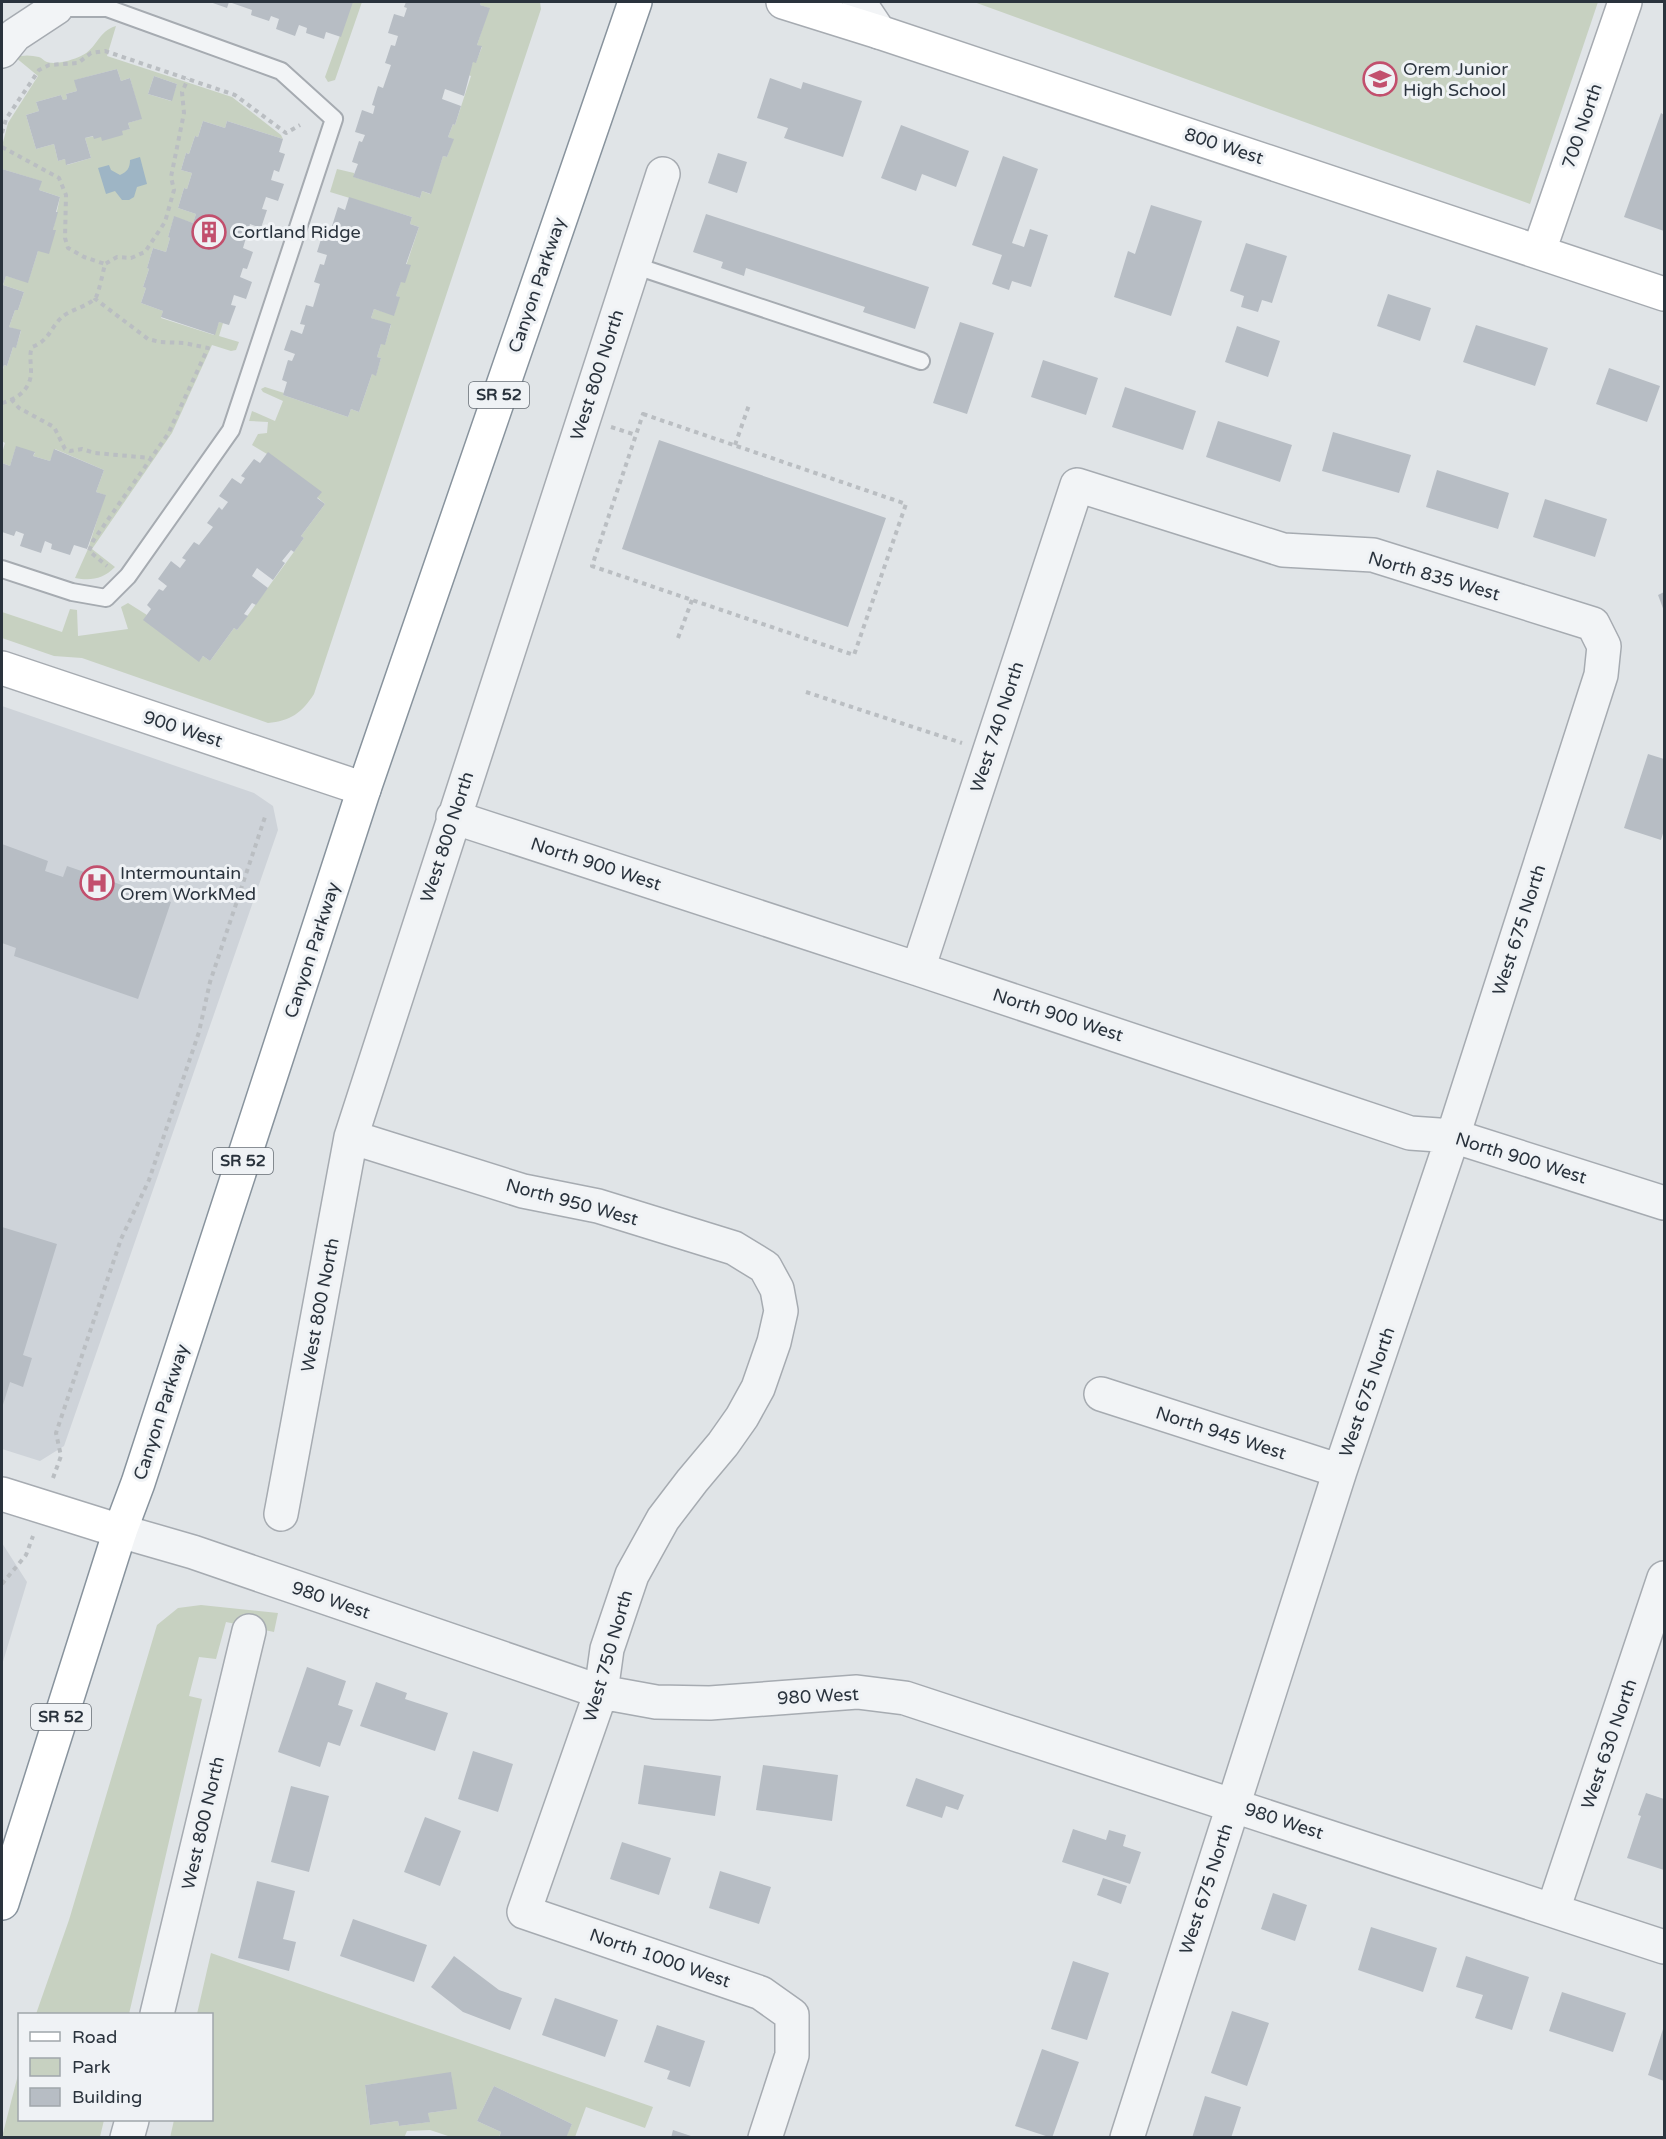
<svg xmlns="http://www.w3.org/2000/svg" width="1666" height="2139" font-family="'Varela Round',sans-serif">
<style>
.built{fill:#ced3d9}
.green{fill:#c7d1c1;fill-rule:evenodd}
.water{fill:#9eb5c5}
.building{fill:#b7bdc4}
.lines{fill:none;stroke-linecap:round;stroke-linejoin:round}
.lane-casing{stroke:#a6abb1;stroke-width:20}
.street-casing{stroke:#a6abb1;stroke-width:36}
.secondary-casing{stroke:#a6abb1;stroke-width:36}
.highway-casing{stroke:#88939d;stroke-width:36}
.path{stroke:#babec2;stroke-width:4;stroke-dasharray:4.5 4.5;stroke-linecap:butt}
.lane{stroke:#f2f4f6;stroke-width:16}
.street{stroke:#f2f4f6;stroke-width:33}
.secondary{stroke:#fff;stroke-width:33}
.highway{stroke:#fff;stroke-width:33}
.labels{text-anchor:middle;dominant-baseline:central;stroke-width:6;stroke-linejoin:round;paint-order:stroke}
.shield{fill:#eff2f5;stroke:#656c74;stroke-width:1.5}
.shield-label{font-size:16px;font-weight:bold;fill:#2a333d}
.poi-label{font-size:18px;fill:#2a333d;stroke:#eff2f5;text-anchor:start}
.street-label{font-size:18px;fill:#2a333d;stroke:#eff2f5}
</style>
<rect width="100%" height="100%" fill="#e0e4e7"/>
<path class="built" d="M2 706 254 793 273 806 278 830 64 1446 40 1461 2 1449Z
M2 1543 27 1582 2 1665Z"/>
<path class="green" d="M352 2H362L335 80 328 82 325 77Z
M481 2H540L541 9 314 694C302 713 290 721 268 723L82 658 54 656 2 638V612L62 632 70 609 77 610 78 636 128 629 121 607 128 603 147 615 144 620 199 661 203 656 210 661 234 628 237 630 304 538 301 536 325 504 267 454 252 445 258 434 267 433 268 422 249 421 252 411 275 421 283 401 263 392 261 389 265 387 284 393 283 395 348 417 351 409 359 412 372 374 376 375 381 358 377 357 381 344H385L391 325 371 318 374 309 394 315 399 297 396 296 419 227 410 224 412 217 330 192 337 169 354 173V177L420 198 422 191 430 194 443 156 447 157 453 139 448 137 453 124 455 125 471 76 468 75 473 62H476L482 47 477 45 489 8 480 5Z
M974 2H1598L1530 204Z
M116 26 107 56 232 97 281 135 283 139 227 121 225 128 203 121 198 137 195 136 189 154 186 153 181 170 192 173 187 189 184 188 178 208 196 214 193 223 174 217 168 237 170 238 166 252 153 248 147 268 149 269 143 287 146 288 141 303 163 311 161 318 214 335 219 322 223 323 219 336 239 342 236 350 231 351 212 345 172 433 92 549 115 567C103 579 91 581 75 578L88 549 105 495 96 492 104 470 55 449 50 461 33 456 35 453 16 447 10 466 2 463V453L5 443 2 441V373L4 365 7 366 13 347H16L21 331 9 327 15 310H18L24 292 3 285 6 276 28 282 38 251 53 230 60 197 39 190 41 181 2 169V146L8 123 38 76 15 57C23 55 31 55 39 57 42 58 44 61 47 62 57 65 72 60 81 56 97 49 98 31 116 26ZM117 69 121 81 130 78 141 119 128 123 130 129 85 138 91 158 67 165 65 159 58 161 54 144 36 149 26 115 39 111 36 102 61 95 63 100 67 99 66 94 77 91 75 80ZM154 76 177 84 171 101 148 94Z
M201 1605 278 1613 274 1632 226 1622 216 1659 199 1657 189 1696 202 1699 129 2014H36L69 1920 157 1625 178 1608Z
M211 1953 653 2107 645 2128 586 2107 575 2137H566L572 2124 494 2086 477 2121 501 2132 499 2137H451L430 2130 407 2131 404 2138H170L174 2120H212V2014H197ZM451 2073 456 2109 428 2113 429 2122 399 2126 398 2121 370 2125 365 2085Z
M19 2071 20 2120H104L100 2137H2Z"/>
<path class="water" d="M140 157 147 184 137 187 134 197 129 200H122L115 191 106 194 98 168 109 165 111 170 120 175C127 172 130 168 130 160Z"/>
<path class="building" d="M210 2H353L341 37 326 32 324 39 306 33 307 28 299 25 295 36 276 29 279 19 271 16 269 21 251 15 252 10 229 2 227 8Z
M406 2H481L480 5 490 8 477 45 482 46 476 63 473 62 464 96 445 89 442 99 461 106 455 125 453 124 448 137 454 139 447 157 443 156 431 194 422 191 420 198 353 177 358 164 352 162 359 141 362 142 365 135 355 132 362 110 373 114 375 106 372 105 378 86 383 88 391 65 385 63 391 45 395 46 398 36 388 33 394 14 404 17 407 8 404 7Z
M117 69 121 81 130 78 142 119 128 123 130 129 122 131 123 135 102 141 101 137 94 139 93 136 85 138 91 158 66 165 65 159 58 161 54 144 36 149 26 115 39 111 36 102 61 95 63 100 67 99 66 94 77 91 74 80Z
M154 76 177 84 172 101 148 94Z
M770 78 801 89 803 82 862 101 843 157 784 138 788 128 757 118Z
M1661 113 1664 115V231L1624 217Z
M203 121 225 128 227 121 283 139 279 152 285 154 279 172 274 170 271 180 284 184 278 201 266 197 262 209 267 210 261 228 250 224 243 248 253 252 247 269 243 268 240 277 252 282 246 299 234 295 231 305 236 306 229 325 219 322 215 335 161 317 163 311 141 303 146 288 143 287 149 269 147 268 153 248 166 252 170 238 168 237 174 216 193 223 196 214 178 208 184 188 187 189 192 173 181 170 186 153 189 154 195 136 198 137Z
M901 125 969 151 956 187 922 174 916 191 881 178Z
M718 153 747 162 737 193 708 183Z
M1003 156 1038 169 1012 243 1024 247 1030 229 1048 235 1031 287 1012 281 1009 290 992 284 1002 255 972 245Z
M2 169 42 181 39 190 60 197 56 212H58L53 230H56L49 254 38 251 28 283 6 276 3 285 24 292 18 310H15L9 327 21 330 16 348 13 347 7 366 4 365 2 371Z
M349 197 412 217 410 224 419 227 406 264 411 265 405 283 401 282 396 296 400 297 394 316 374 309 371 318 391 324 385 345 381 344 377 357 381 358 376 376 372 374 359 412 351 409 348 417 283 395 287 382 282 380 288 360 292 361 295 354 284 350 291 330 302 334 305 325 300 324 306 305 313 307 320 284 314 282 320 264 324 265 327 255 317 252 323 233 333 237 336 227 332 226 338 207 345 210Z
M1151 205 1202 221 1171 316 1114 297 1128 251 1135 254Z
M706 214 929 287 915 329 863 312 865 307 746 268 744 276 721 268 723 262 693 252Z
M1246 243 1287 256 1272 303 1262 300 1258 312 1241 307 1244 296 1230 291Z
M1388 294 1431 308 1420 341 1377 326Z
M960 322 994 333 967 414 933 403Z
M1476 325 1548 348 1535 386 1463 362Z
M1237 326 1280 341 1268 377 1225 362Z
M1043 360 1098 378 1086 415 1031 397Z
M1609 368 1660 386 1647 422 1596 404Z
M1125 387 1196 411 1183 450 1112 427Z
M1218 421 1292 445 1280 482 1206 457Z
M1333 432 1411 455 1399 493 1322 471Z
M659 440 886 518 848 627 622 549Z
M16 446 35 452 33 456 50 461 54 449 104 470 96 492 106 495 87 549 74 545 70 555 51 549 52 544 45 541 41 553 20 546 24 534 16 531 14 536 2 532V463L10 466Z
M268 452 322 492 317 498 325 504 301 536 304 538 294 552 291 550 282 561 285 563 273 580 257 568 252 576 268 588 256 605 252 603 244 614 248 616 237 630 234 628 210 661 203 656 199 662 143 620 151 609 147 605 159 589 163 591 167 586 158 579 171 561 180 568 186 560 182 558 194 542 199 545 213 527 207 523 219 507 222 510 228 502 219 496 232 478 241 484 245 478 241 476 254 459 260 463Z
M1437 470 1509 493 1498 529 1426 507Z
M1545 499 1607 519 1595 557 1533 537Z
M1664 592V611L1658 595Z
M1648 754 1664 759V830L1661 840 1624 828Z
M2 844 48 861 45 871 63 877 67 866 171 902 138 999 14 956 16 948 2 943Z
M2 1227 57 1244 23 1355 32 1358 23 1387 10 1382 2 1408Z
M307 1667 346 1681 338 1705 353 1710 340 1746 328 1742 320 1767 278 1752Z
M376 1682 407 1693 405 1699 448 1713 435 1751 360 1726Z
M473 1751 513 1764 498 1812 458 1799Z
M644 1765 721 1776 715 1816 638 1804Z
M763 1765 838 1775 832 1821 756 1810Z
M916 1778 964 1795 958 1810 946 1806 942 1818 906 1806Z
M291 1786 329 1796 309 1872 271 1862Z
M1646 1793 1664 1799V1870L1627 1858 1641 1816 1638 1815Z
M425 1817 461 1831 440 1886 404 1872Z
M1073 1829 1106 1840 1109 1830 1126 1835 1123 1846 1141 1852 1130 1884 1062 1862Z
M622 1842 671 1858 659 1895 610 1879Z
M720 1871 771 1887 759 1924 709 1908Z
M1103 1878 1127 1886 1121 1904 1097 1895Z
M257 1881 295 1891 283 1939 296 1942 289 1971 238 1958Z
M1273 1893 1307 1905 1295 1941 1261 1929Z
M353 1919 427 1945 414 1982 340 1956Z
M1371 1927 1437 1948 1423 1992 1358 1970Z
M454 1956 499 1990 522 1998 510 2030 463 2012 431 1987Z
M1466 1956 1529 1977 1512 2030 1475 2018 1483 1995 1456 1987Z
M1073 1961 1109 1973 1087 2040 1051 2029Z
M1562 1992 1626 2013 1613 2052 1549 2031Z
M555 1998 618 2020 605 2057 542 2035Z
M1232 2011 1269 2023 1247 2086 1211 2073Z
M657 2025 705 2041 690 2087 667 2079 670 2071 644 2062Z
M1664 2026V2081L1648 2075Z
M1042 2049 1079 2062 1052 2138 1015 2126Z
M451 2072 457 2109 428 2113 430 2122 399 2126 398 2121 370 2125 365 2085Z
M494 2086 572 2124 566 2138H499L501 2132 477 2121Z
M1205 2096 1241 2107 1231 2138H1192Z
M673 2130 694 2137V2138H671Z"/>
<g class="lines">
<defs>
<path id="lane" d="M633 265 921 361
M2 569 72 592 106 598 128 576 231 430 334 119 281 71 107 8H56"/>
<path id="street" d="M859 2 879 32
M2 51 15 35 56 8 57 2
M453 817 918 969 1410 1133 1453 1136 1664 1203
M918 969 1077 485 1283 550 1373 555 1593 624 1604 646 1601 675 1453 1136 1340 1471 1127 2138
M351 1137 523 1191 598 1206 734 1248 765 1267 777 1289 781 1311 774 1342 758 1388 742 1417 723 1444 692 1481 663 1519 632 1575 607 1649 601 1692 524 1912 761 1993 792 2015V2055L765 2138
M1101 1394 1340 1471
M281 1514 351 1137 663 174
M120 1531 193 1552 601 1692 656 1702 710 1703 857 1692 905 1698 1664 1947
M1553 1910 1664 1578
M157 2014 249 1631
M127 2138 132 2120"/>
<path id="secondary" d="M783 2 879 32 1664 294
M1539 251 1625 2
M2 668 364 789
M2 1494 120 1531"/>
<path id="highway" d="M2 1903 120 1531 138 1483 364 789 635 2"/>
</defs>
<use href="#lane" class="lane-casing"/>
<use href="#street" class="street-casing"/>
<use href="#secondary" class="secondary-casing"/>
<use href="#highway" class="highway-casing"/>
<path class="path" d="M2 133 6 119 39 70 49 65 78 63 91 53 105 51 235 95 286 133 300 125
M2 147 59 178 66 195 65 238 68 248 84 257 105 264
M94 298 148 339 160 342 184 343 208 348 168 434 93 541 89 551 107 566
M11 399 19 408 54 427 65 449 70 451 82 449 95 453 151 458
M2 403C18 399 32 388 31 370 31 361 29 355 32 347 50 340 50 328 62 317 71 309 88 307 96 297 99 292 103 272 105 264L117 257 131 258 145 252 165 222 174 190 171 177 184 113 182 92 188 79
M643 414 906 504 854 655 592 566Z
M611 427 636 435
M735 445 749 405
M678 638 692 600
M806 692 962 743
M53 1478 61 1456 56 1433 121 1239 149 1180 199 1032 210 982 266 814
M2 1584 26 1555 33 1536"/>
<use href="#lane" class="lane"/>
<use href="#street" class="street"/>
<use href="#secondary" class="secondary"/>
<use href="#highway" class="highway"/>
</g>
<defs>
<symbol id="school-ring" viewBox="-11 -11 22 22"><circle r="9.5" fill="#eff2f5" stroke="#c24f6d" stroke-width="1.5"/><path d="M0-5L7-2L0 1L-7-2ZM-4 1L0 2.5L4 1V4Q0 6-4 4Z" fill="#c24f6d"/></symbol>
<symbol id="building-ring" viewBox="-11 -11 22 22"><circle r="9.5" fill="#eff2f5" stroke="#c24f6d" stroke-width="1.5"/><path d="M-4-6H4V6H1V3H-1V6H-4ZM-2.5-4.3h1.7v1.8h-1.7ZM.8-4.3h1.7v1.8H.8ZM-2.5-1h1.7V.8h-1.7ZM.8-1h1.7V.8H.8Z" fill="#c24f6d"/></symbol>
<symbol id="hospital-ring" viewBox="-11 -11 22 22"><circle r="9.5" fill="#eff2f5" stroke="#c24f6d" stroke-width="1.5"/><path d="M-5-5h3v3.5h4V-5h3V5h-3V1.5h-4V5h-3Z" fill="#c24f6d"/></symbol>
</defs>
<g fill-rule="evenodd">
<use href="#school-ring" x="1361" y="60" width="38" height="38"/>
<use href="#building-ring" x="190" y="213" width="38" height="38"/>
<use href="#hospital-ring" x="78" y="864" width="38" height="38"/>
</g>
<g class="labels">
<g class="shield">
<rect x="469" y="382" width="60" height="26" rx="4.5"/>
<rect x="213" y="1148" width="60" height="26" rx="4.5"/>
<rect x="31" y="1704" width="60" height="26" rx="4.5"/>
</g>
<g class="shield-label">
<text x="499" y="395">SR 52</text>
<text x="243" y="1161">SR 52</text>
<text x="61" y="1717">SR 52</text>
</g>
<g class="poi-label">
<text x="1403" y="69">Orem Junior<tspan x="1403" dy="21">High School</tspan></text>
<text x="232" y="232">Cortland Ridge</text>
<text x="120" y="873">Intermountain<tspan x="120" dy="21">Orem WorkMed</tspan></text>
</g>
<g class="street-label">
<text transform="translate(1582 126) rotate(-71)">700 North</text>
<text transform="translate(1224 146) rotate(18)">800 West</text>
<text transform="translate(537 285) rotate(-71)">Canyon Parkway</text>
<text transform="translate(597 375) rotate(-72)">West 800 North</text>
<text transform="translate(1434 576) rotate(16)">North 835 West</text>
<text transform="translate(997 727) rotate(-72)">West 740 North</text>
<text transform="translate(183 729) rotate(18)">900 West</text>
<text transform="translate(447 837) rotate(-72)">West 800 North</text>
<text transform="translate(596 864) rotate(18)">North 900 West</text>
<text transform="translate(1519 930) rotate(-72)">West 675 North</text>
<text transform="translate(312 950) rotate(-72)">Canyon Parkway</text>
<text transform="translate(1058 1015) rotate(18)">North 900 West</text>
<text transform="translate(1521 1158) rotate(17)">North 900 West</text>
<text transform="translate(572 1202) rotate(15)">North 950 West</text>
<text transform="translate(320 1305) rotate(-79)">West 800 North</text>
<text transform="translate(1367 1392) rotate(-71)">West 675 North</text>
<text transform="translate(161 1412) rotate(-72)">Canyon Parkway</text>
<text transform="translate(1221 1433) rotate(18)">North 945 West</text>
<text transform="translate(331 1600) rotate(19)">980 West</text>
<text transform="translate(608 1656) rotate(-74)">West 750 North</text>
<text transform="translate(818 1696) rotate(-3)">980 West</text>
<text transform="translate(1609 1744) rotate(-71)">West 630 North</text>
<text transform="translate(1284 1821) rotate(18)">980 West</text>
<text transform="translate(203 1823) rotate(-77)">West 800 North</text>
<text transform="translate(1206 1889) rotate(-72)">West 675 North</text>
<text transform="translate(660 1958) rotate(19)">North 1000 West</text>
</g>
</g>
<rect width="1666" height="2139" fill="none" stroke="#2a333d" stroke-width="6"/>
<rect x="18" y="2013" width="195" height="108" fill="#eff2f5" stroke="#a0a6ab" stroke-width="1.5"/>
<rect x="30" y="2032" width="30" height="9" fill="#ffffff" stroke="#a0a6ab" stroke-width="1.5"/>
<text x="72" y="2043" font-size="18" fill="#2a333d">Road</text>
<rect x="30" y="2058" width="30" height="18" fill="#c7d1c1" stroke="#a0a6ab" stroke-width="1.5"/>
<text x="72" y="2073" font-size="18" fill="#2a333d">Park</text>
<rect x="30" y="2088" width="30" height="18" fill="#b7bdc4" stroke="#a0a6ab" stroke-width="1.5"/>
<text x="72" y="2103" font-size="18" fill="#2a333d">Building</text>
</svg>
